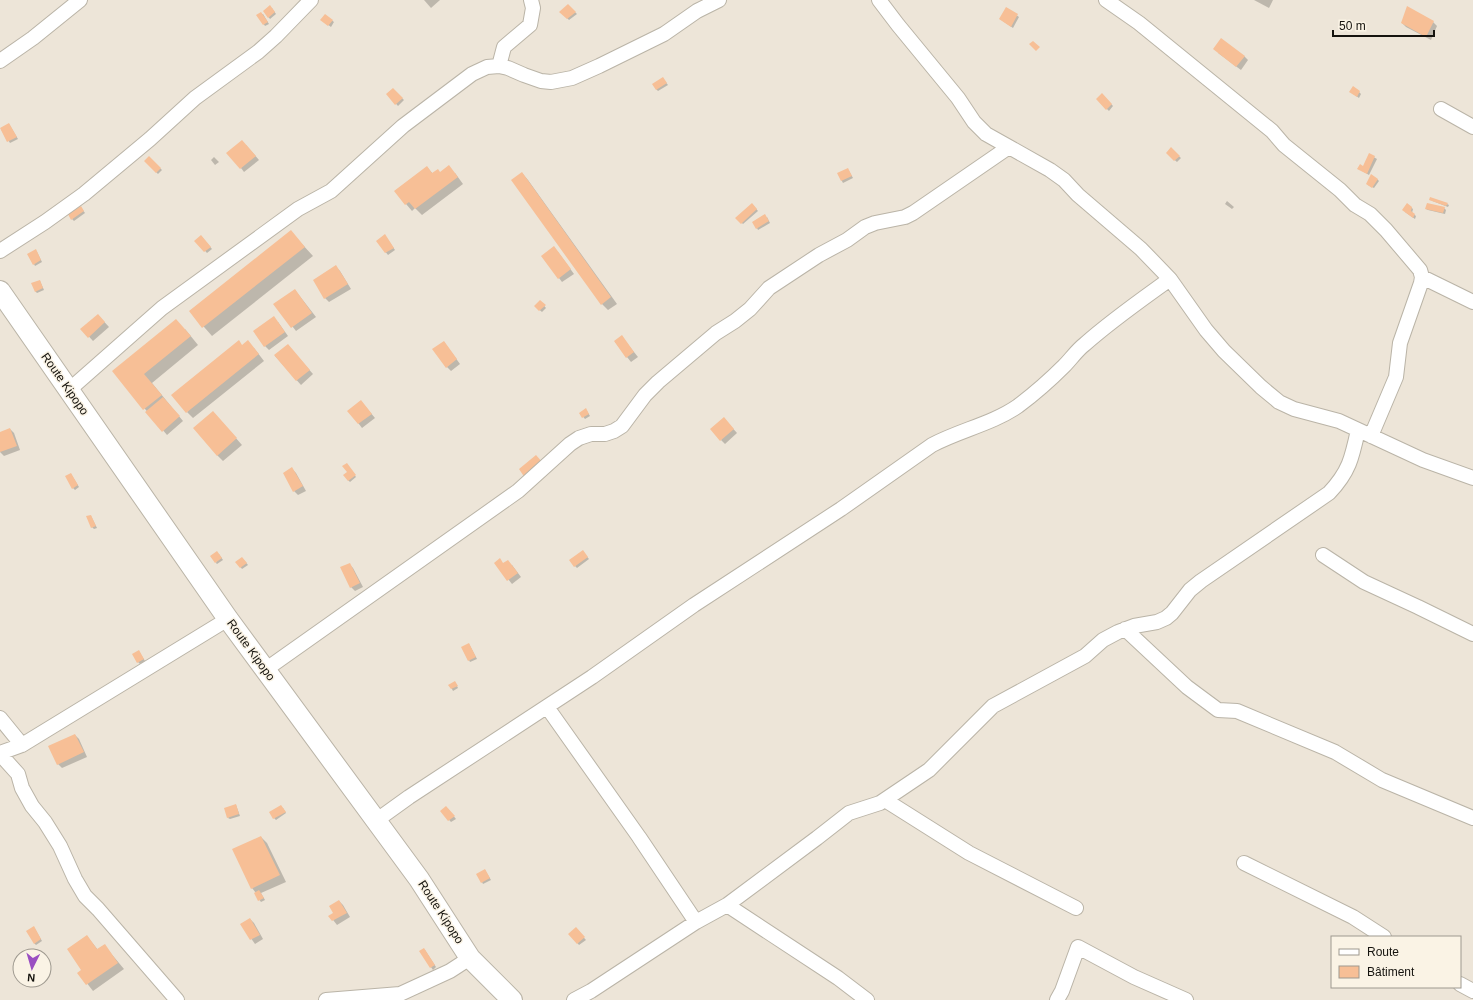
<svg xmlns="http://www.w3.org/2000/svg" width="1473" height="1000" font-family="Helvetica,sans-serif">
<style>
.shadow{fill:#0003}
.building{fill:#f7bf96}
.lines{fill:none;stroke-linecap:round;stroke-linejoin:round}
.street-casing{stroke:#bab4a7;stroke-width:16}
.secondary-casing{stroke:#bab4a7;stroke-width:22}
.street{stroke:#fff;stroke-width:14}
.secondary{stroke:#fff;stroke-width:20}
.labels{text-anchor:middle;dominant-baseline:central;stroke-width:3;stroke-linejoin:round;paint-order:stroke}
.street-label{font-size:12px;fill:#15130e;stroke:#faf3e5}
</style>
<rect width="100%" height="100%" fill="#ede5d8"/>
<path class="shadow" d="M424 0H440L431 8Z
M1254 0H1273L1269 8Z
M568 5 577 14 569 20 561 12Z
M272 8 276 14 270 19 264 11Z
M1007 8 1019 17 1013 28 1000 19Z
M263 14 269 24 265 26 258 15Z
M325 15 334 22 331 27 323 21Z
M1433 22 1437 26 1431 40 1406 27 1402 23Z
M1218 53 1244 56 1248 60 1241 70Z
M664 80 668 85 658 91 656 89Z
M393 89 404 100 398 106 387 94Z
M1359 92 1361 94 1359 98 1352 93Z
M1102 94 1113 106 1109 111 1097 99Z
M9 124 18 139 10 143 1 129Z
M246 145 259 160 244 172 241 168Z
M1171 149 1181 158 1177 162 1167 153Z
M1370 155 1377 159 1369 175 1359 169 1364 167Z
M149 157 162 170 158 174 145 161Z
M214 157 219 162 215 165 211 160Z
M427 167 433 174 455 173 463 184 422 215 415 208 412 211 395 191Z
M849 171 853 178 843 183 838 174Z
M522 173 528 180 617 304 608 310 602 304Z
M1377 179 1379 181 1374 188 1368 185Z
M1430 200 1447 204 1449 205 1448 207Z
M1227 201 1234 207 1232 209 1225 204Z
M752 204 758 211 743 224 737 218Z
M1407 204 1413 209 1412 213 1416 216 1415 219 1405 212Z
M1444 208 1446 210 1445 214 1428 210 1426 209Z
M82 209 85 213 74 221 72 219Z
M767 217 770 223 758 230 757 228Z
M291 232 313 256 212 336 190 311Z
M201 236 212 249 207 253 196 241Z
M386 237 395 250 388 255 377 241Z
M37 252 42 262 35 266 34 264Z
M558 252 574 274 562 282 559 278Z
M336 267 340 271 351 289 329 302 325 298Z
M40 281 44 290 37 293 35 291Z
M295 290 316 317 296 331 275 304Z
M540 301 546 308 542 312 535 306Z
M98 315 109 327 93 341 82 329Z
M278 322 288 336 269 350 265 346Z
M185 329 198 345 152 383 183 421 167 435 113 371Z
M622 337 638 357 631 362 615 342Z
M444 342 460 364 451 371 447 367Z
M242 346 254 348 264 361 193 418 187 412Z
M291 349 313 374 301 385 275 356Z
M365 406 375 418 362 428 349 411Z
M587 411 590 416 585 419 580 413Z
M213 412 242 445 223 461 217 455Z
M728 423 737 433 725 444 721 440Z
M10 429 14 433 20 450 4 456 0 452V433Z
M348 466 356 477 350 482 348 480Z
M292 469 296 473 306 491 298 495 294 491Z
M71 474 79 487 75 490 73 488Z
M91 516 97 528 94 529 92 527Z
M584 553 589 559 577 568 575 566Z
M219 554 223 560 217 564 216 563Z
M244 560 248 565 242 569 237 562Z
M495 563 512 565 521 577 512 584Z
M349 564 353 568 363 587 355 591 351 587Z
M469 644 477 659 470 662 469 660Z
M140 653 145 661 140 664 138 662Z
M456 684 458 688 453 691 450 685Z
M75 735 79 739 87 757 62 768 58 764Z
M236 805 240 816 230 819 228 818Z
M283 808 286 813 276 820 274 818Z
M448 809 456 819 451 822 441 811Z
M261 837 267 843 286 882 261 893 265 900 261 902 255 894 256 893 252 888Z
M485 870 491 880 483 884 482 882Z
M339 901 343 905 350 917 337 925 330 916 334 913Z
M250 919 254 923 263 939 255 944 241 924Z
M35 929 42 941 36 945 34 943Z
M576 929 586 940 579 945 570 934Z
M87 936 98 950 104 945 124 969 93 991 79 973 83 970Z
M425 950 436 967 433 970 420 951Z"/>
<path class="building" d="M568 4 576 12 567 19 559 12Z
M270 5 275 12 268 18 263 11Z
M1407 6 1434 21 1426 37 1401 23Z
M1006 7 1018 14 1011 27 999 19Z
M261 12 268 22 263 25 256 15Z
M325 14 333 20 328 26 320 20Z
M1221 38 1245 56 1236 67 1213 49Z
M1033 41 1040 47 1036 51 1029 44Z
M663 77 667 83 656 90 652 84Z
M1353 86 1360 91 1357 97 1349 92Z
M393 88 403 98 395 105 386 94Z
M1102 93 1112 104 1106 110 1096 99Z
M9 123 17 137 7 142 0 128Z
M242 140 256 156 240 169 226 153Z
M1171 147 1180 156 1174 161 1166 153Z
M1369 153 1375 156 1367 174 1357 169 1360 164 1363 166Z
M149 156 161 168 156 173 144 161Z
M449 165 458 177 415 209 409 202 405 205 394 191 427 166 432 173 438 169 440 172Z
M848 168 852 176 841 181 837 173Z
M522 172 611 297 601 305 511 180Z
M1371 174 1378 179 1372 188 1366 184Z
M1430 197 1448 203 1446 206 1429 200Z
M752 203 757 209 741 224 735 218Z
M1407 203 1412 207 1411 211 1415 214 1413 218 1402 210Z
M1427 203 1445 207 1443 213 1425 209Z
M81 206 84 211 71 220 68 214Z
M765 214 769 221 756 229 752 222Z
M291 230 305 247 202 328 189 311Z
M385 234 394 248 385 253 376 241Z
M201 235 211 247 204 252 194 241Z
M554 246 571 269 558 279 541 256Z
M36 249 41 260 33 265 27 254Z
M336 265 348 284 324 299 313 280Z
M40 280 43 288 35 292 31 283Z
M295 289 312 313 291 328 273 304Z
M540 300 546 305 539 311 534 306Z
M98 314 105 322 88 338 80 329Z
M274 316 285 332 264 347 253 331Z
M176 319 191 336 144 374 162 395 143 410 112 371Z
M622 335 634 352 626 358 614 341Z
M239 340 242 345 248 340 259 354 186 413 171 395Z
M444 341 457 359 446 368 432 349Z
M288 344 310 370 296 381 274 355Z
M163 397 180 416 162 432 145 412Z
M361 400 372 414 358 424 347 411Z
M586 408 589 414 582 418 579 413Z
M213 411 237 438 217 456 193 428Z
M724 417 734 429 720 441 710 429Z
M10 428 17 446 0 452V432Z
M536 455 543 463 525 478 519 469Z
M347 463 356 475 348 481 343 475 347 472 342 466Z
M292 467 303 486 293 492 283 473Z
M71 473 78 485 72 489 65 476Z
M91 515 96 526 91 528 86 516Z
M583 550 588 557 574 567 569 560Z
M217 551 222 558 215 563 210 556Z
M242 557 247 563 240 568 235 562Z
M500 558 503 563 508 560 518 573 507 581 494 563Z
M350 563 360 583 350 588 340 567Z
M469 643 476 657 468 661 461 647Z
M139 650 144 659 137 663 132 654Z
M455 681 458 686 451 689 448 685Z
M75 734 84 752 57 765 48 746Z
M236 804 239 814 227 818 224 808Z
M281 805 286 812 273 819 269 812Z
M446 806 455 816 448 821 440 811Z
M261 836 280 875 251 889 232 849Z
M485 869 490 878 481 883 476 874Z
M259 890 264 898 258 901 254 893Z
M339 900 347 913 332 921 328 916 333 913 329 906Z
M250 918 260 935 250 940 240 924Z
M34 926 41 939 34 944 26 931Z
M576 927 585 937 577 944 568 934Z
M87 935 97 949 105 944 118 963 86 985 77 973 81 970 67 949Z
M424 948 435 965 430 968 419 951Z"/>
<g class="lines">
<defs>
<path id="street" d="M879 0 898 25 958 98 974 122 986 134 1050 170 1064 180 1078 195 1141 249 1170 279 1206 330 1224 351 1261 387 1279 402 1294 409 1339 421 1423 460 1473 478
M1106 0 1139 23 1272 131 1284 145 1340 190 1355 205 1370 214 1386 230 1420 270 1422 277 1421 283 1400 343 1396 377 1371 436
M0 61 33 38 80 0
M499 66 504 47 530 25 533 8 531 0
M1441 109 1473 127
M0 251 45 222 84 194 150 139 195 98 258 52 276 36 311 0
M1422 277 1473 302
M69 390 162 308 298 209 331 191 403 126 472 74 487 67 499 66 508 68 524 75 541 81 551 82 572 78 599 66 664 34 697 11 719 0
M1323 555 1364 582 1418 607 1473 634
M1125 629 1187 687 1218 710 1237 711 1335 752 1382 780 1473 818
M265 670 518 491 570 444 579 438 591 434H605L614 431 622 426 645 395 658 382 716 333 735 321 750 309 769 288 819 255 847 240 865 227 875 223 905 217 913 213 1009 147
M547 707 639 837 696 922
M0 718 22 745
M0 753 22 745 228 619
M0 754 18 774 22 788 32 806 45 822 60 846 75 879 85 896 98 909 177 1000
M885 800 969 853 1076 908
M377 820 409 797 592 677 694 605 841 509 932 445C960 430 992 424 1018 406 1034 394 1050 380 1064 366 1071 359 1077 350 1085 344 1112 320 1141 300 1170 279
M1244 863 1353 917 1384 937
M727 905 838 978 867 1000
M1460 984 1473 991
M326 1000 400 994 450 971 470 958
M574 1000 591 991 696 922 727 905 817 838 849 813 880 803 929 770 993 706 1085 656 1103 640 1118 632 1134 626 1157 622 1166 618 1172 613 1190 590 1201 581 1329 493C1349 472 1352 458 1358 430
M1057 1000 1062 991 1078 947 1134 977 1186 1000"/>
<path id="secondary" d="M0 291 228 619 419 879 470 958 512 1000"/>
</defs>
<use href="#street" class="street-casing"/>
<use href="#secondary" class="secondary-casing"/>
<use href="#street" class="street"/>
<use href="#secondary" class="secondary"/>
</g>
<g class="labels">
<g class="street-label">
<text transform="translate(65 384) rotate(55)">Route Kipopo</text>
<text transform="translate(251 650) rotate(54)">Route Kipopo</text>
<text transform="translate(441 912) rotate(57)">Route Kipopo</text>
</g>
</g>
<rect x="1331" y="936" width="130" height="52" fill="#faf3e5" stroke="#9e998f"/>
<rect x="1339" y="949" width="20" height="6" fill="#ffffff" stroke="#9e998f"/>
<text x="1367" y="956" font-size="12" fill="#15130e">Route</text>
<rect x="1339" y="966" width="20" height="12" fill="#f7bf96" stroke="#9e998f"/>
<text x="1367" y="976" font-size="12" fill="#15130e">Bâtiment</text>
<g transform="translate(32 968) rotate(185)"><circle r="19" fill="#faf3e5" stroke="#9e998f"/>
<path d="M0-3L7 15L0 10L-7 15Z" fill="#9a4fc1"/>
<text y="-6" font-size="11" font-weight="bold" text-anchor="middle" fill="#15130e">N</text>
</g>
<path d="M1333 30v6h101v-6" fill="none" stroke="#15130e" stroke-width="2"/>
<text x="1339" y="30" font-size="12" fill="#15130e" stroke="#faf3e5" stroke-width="3" paint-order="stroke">50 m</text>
</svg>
